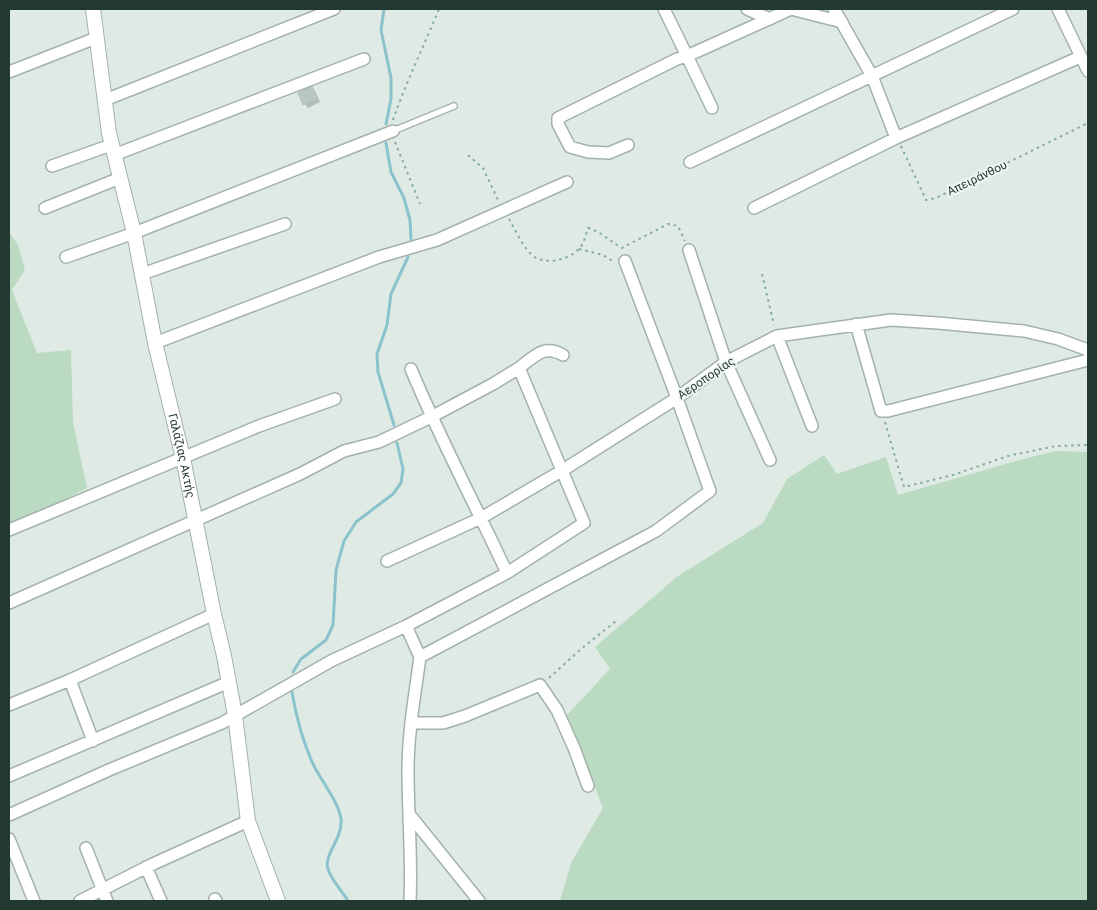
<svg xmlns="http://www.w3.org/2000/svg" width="1097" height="910" font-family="Roboto,sans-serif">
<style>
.green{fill:#badac2}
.shadow{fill:#0003}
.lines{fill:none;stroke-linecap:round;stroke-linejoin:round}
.stream{stroke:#8bc3cc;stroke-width:3}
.building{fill:#b9c7c1;stroke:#b3c3bc}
.service-casing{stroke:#a3b1ac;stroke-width:8}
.minor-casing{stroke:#a3b1ac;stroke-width:14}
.tertiary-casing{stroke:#a3b1ac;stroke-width:16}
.path{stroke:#83ab9e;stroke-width:2;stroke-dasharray:2.5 4;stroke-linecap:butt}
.service{stroke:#fff;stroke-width:5.5}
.minor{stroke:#fff;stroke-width:11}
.tertiary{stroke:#fff;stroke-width:14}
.labels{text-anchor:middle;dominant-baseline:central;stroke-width:4;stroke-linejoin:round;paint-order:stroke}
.street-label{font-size:12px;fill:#223932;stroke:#f0f7f3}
</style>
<rect width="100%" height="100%" fill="#e0eae5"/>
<path class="green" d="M9 232 18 245 25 270 12 290 37 353 71 350 73 422 87 488 9 528Z
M1055 451 1088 452V901H560L571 863 603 808 567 715 610 669 595 647 678 576 763 523 787 479 824 455 837 474 886 457 898 495 1016 461Z"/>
<path class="shadow" d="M312 88 315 91 320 102 308 108 299 94Z"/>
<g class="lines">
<path class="stream" d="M384 9 381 30 391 78V99L386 124
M386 143 391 172 404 198 410 220 411 239
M394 425 378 372 377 354 387 325 391 294 408 257
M293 672 301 659 326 640 333 625 336 570 344 541 356 522 393 494 401 483 403 469 397 443
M292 692C296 716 302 739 312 762 319 778 339 802 341 819 343 839 323 855 328 869 332 881 342 891 348 901"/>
</g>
<path class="building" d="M312 86 318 99 303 105 298 93Z"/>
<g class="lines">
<defs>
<path id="service" d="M393 131 454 106"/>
<path id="minor" d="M664 9 687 56 791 9
M747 9 770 19
M791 9 842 22
M834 9 872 76 896 138
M1058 9 1088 71
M9 72 96 38
M105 100 334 9
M628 145 609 153 588 152 570 147 558 124V118L677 59 687 56 712 108
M114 155 364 59
M690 162 1013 9
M52 166 111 145
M45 208 120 178
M754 208 896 138 1080 57
M689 250 726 362 770 460
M66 257 134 233 393 131
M142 274 285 224
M856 324 881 411H888L1088 360
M777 336 812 426
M155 343 379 257 437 240 567 182
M519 368C535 356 544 344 563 355
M9 530 259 426 335 399
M387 561 481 518 563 470 677 398 726 362 777 336 891 320 938 323 1024 331 1058 339 1088 350
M9 603 300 474 344 451 379 442 431 417 493 384 519 368 584 523 507 573
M406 626 420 657 656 531 710 491 677 398 625 261
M70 680 93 741
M9 705 70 680 214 614
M412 723H443L465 716 540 685 557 710 574 748 588 786
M9 776 229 682
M409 814 479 901
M9 815 109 770 222 723 331 661 406 626 507 573C475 504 440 439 411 369
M9 839 34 901
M86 848 107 901
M146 867 161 901
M215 899 216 901
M80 901 153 864 248 821
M410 901C412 858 408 814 408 771 408 733 415 694 420 657"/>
<g id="tertiary">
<path id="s1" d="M93 9 109 133 134 233 155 343 183 458 214 614 224 656 235 715 248 821 278 901"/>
</g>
</defs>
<use href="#service" class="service-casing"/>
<use href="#minor" class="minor-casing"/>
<use href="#tertiary" class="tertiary-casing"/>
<path class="path" d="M393 120C406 82 424 46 439 9
M395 142 420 204
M901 146 926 200 936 198 1088 123
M468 155 483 168 498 200
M509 219C516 231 522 246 532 255 545 266 568 260 579 249 584 244 586 234 588 228 601 232 610 241 622 248L664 226 668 224 678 226 685 241
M579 249 603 255 614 262
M762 274 774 325
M885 422 904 487 953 475 1008 456 1056 446 1088 445
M549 678 581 649 616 621"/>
<use href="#service" class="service"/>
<use href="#minor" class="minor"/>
<use href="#tertiary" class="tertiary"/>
</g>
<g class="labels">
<g class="street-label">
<text transform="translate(977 178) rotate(-26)">Απειράνθου</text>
<text transform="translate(706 378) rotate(-34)">Αεροπορίας</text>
<text stroke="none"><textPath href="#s1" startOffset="456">Γαλάζιας Ακτής</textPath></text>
</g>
</g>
<rect width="1097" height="910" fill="none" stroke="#223932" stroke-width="20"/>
</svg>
